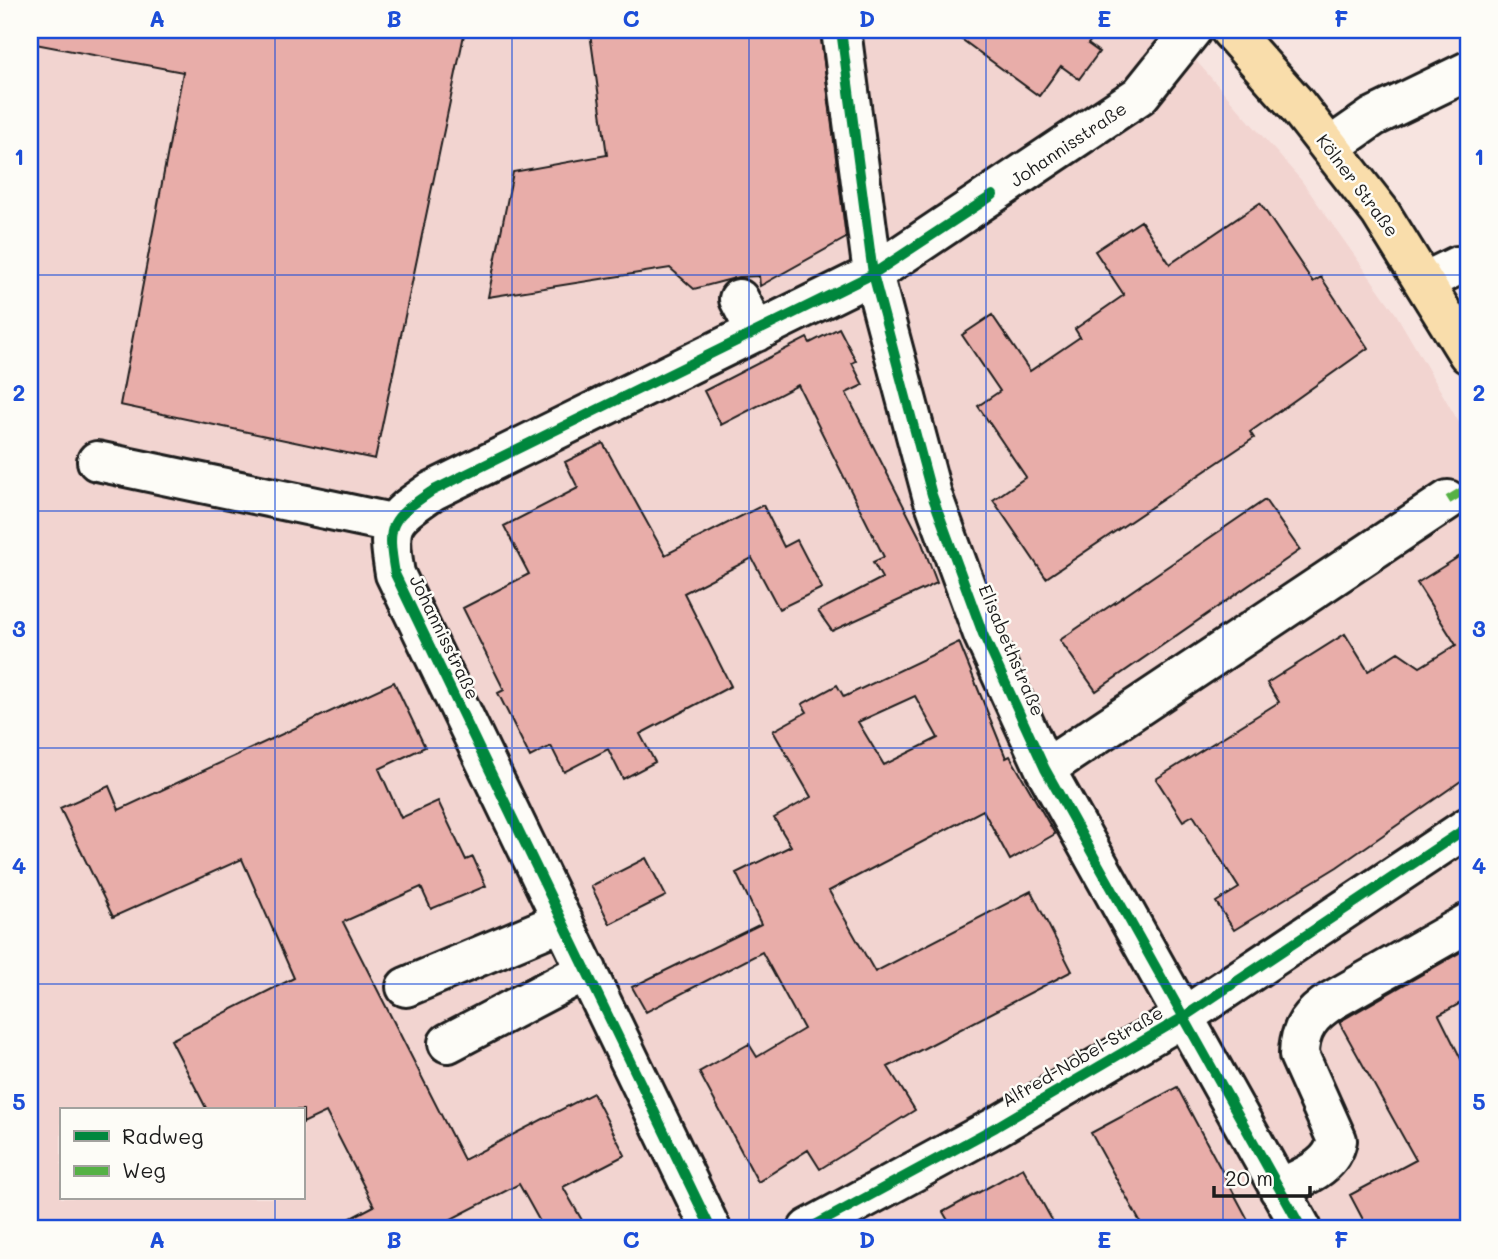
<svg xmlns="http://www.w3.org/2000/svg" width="1498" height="1259" font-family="Mali,sans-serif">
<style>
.built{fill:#f2d4d0;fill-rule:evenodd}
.building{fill:#e8ada9;stroke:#1c1c1c;stroke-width:2;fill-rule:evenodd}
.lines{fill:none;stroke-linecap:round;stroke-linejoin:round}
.minor-casing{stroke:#1c1c1c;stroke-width:44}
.major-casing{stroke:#1c1c1c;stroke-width:44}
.minor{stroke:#fdfcf7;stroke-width:38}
.major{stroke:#f9ddab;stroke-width:38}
.quiet{stroke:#55b145;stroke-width:9;stroke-dasharray:18 9;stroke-linecap:butt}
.cycleway-casing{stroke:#fdfcf7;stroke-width:15}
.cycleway{stroke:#00873e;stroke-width:10}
.grid{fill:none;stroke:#1d4ed8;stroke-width:2;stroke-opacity:0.55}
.labels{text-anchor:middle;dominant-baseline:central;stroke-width:5;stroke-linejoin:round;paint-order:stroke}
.street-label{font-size:18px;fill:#1c1c1c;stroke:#fdfcf7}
.neatline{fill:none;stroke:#1d4ed8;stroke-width:2.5}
.grid-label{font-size:23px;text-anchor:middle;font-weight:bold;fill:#1d4ed8}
</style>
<rect width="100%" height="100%" fill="#f7e4e0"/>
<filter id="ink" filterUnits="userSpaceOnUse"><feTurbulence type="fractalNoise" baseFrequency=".0143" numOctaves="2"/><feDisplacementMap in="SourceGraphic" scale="14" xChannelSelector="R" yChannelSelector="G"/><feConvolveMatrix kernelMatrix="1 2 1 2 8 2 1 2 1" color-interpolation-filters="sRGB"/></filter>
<g filter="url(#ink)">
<path class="built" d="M30 30H1169L1301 180 1396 314 1468 438V1229H30ZM61 1110H303V1198H61Z"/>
<path class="building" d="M30 30H465L375 459 120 405 183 72 30 43Z
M624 30H820L846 238 760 286 759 276 739 277 694 289 670 268 488 297 513 172 607 155 590 33Z
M949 30H1099L1088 44 1099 52 1079 79 1061 66 1039 96Z
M1260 203 1313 282 1321 277 1368 348 1250 432 1254 438 1046 578 993 500 1026 477 978 406 1000 391 962 335 992 315 1030 371 1080 337 1075 329 1124 295 1095 251 1141 221 1170 264Z
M839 328 856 361 852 363 863 385 846 393 920 538 937 583 832 631 818 611 882 578 873 562 884 557 798 385 721 425 704 391 807 338 810 343Z
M603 443 665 555 763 505 784 547 797 540 822 588 779 609 752 558 684 593 731 686 640 734 655 762 623 779 608 749 564 772 551 746 530 757 498 693 504 690 463 608 529 574 504 526 578 488 565 462Z
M1265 500 1300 550 1096 691 1060 640Z
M1468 551V776L1337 867 1234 930 1216 902 1239 888 1193 815 1183 821 1156 779 1279 702 1267 683 1345 634 1368 671 1398 652 1420 667 1456 645 1417 583Z
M959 642 1006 758 1010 756 1055 834 1010 860 983 810 829 891 875 972 1031 891 1072 971 888 1067 915 1110 820 1169 808 1150 758 1182 699 1072 749 1044 757 1057 804 1029 762 952 646 1012 632 987 761 924 736 873 791 846 774 818 811 797 773 731 807 712 802 704 837 685 844 697ZM915 696 938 738 884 765 858 722Z
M394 682 425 747 379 769 401 818 438 801 466 860 473 857 486 886 431 909 421 887 343 922 464 1160 593 1093 625 1155 563 1187 587 1229H544L519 1184 432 1229H330L374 1206 326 1112 303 1123V1110H207L171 1040 294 978 242 859 113 917 60 808 109 786 119 810Z
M646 858 666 896 610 924 591 886Z
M1468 948V999L1439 1015 1468 1073V1229H1368L1350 1195 1416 1160 1339 1022Z
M1177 1087 1253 1229H1144L1091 1133Z
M1023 1168 1057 1229H953L943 1212Z"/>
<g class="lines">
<defs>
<path id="minor" d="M841 30 873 274 932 495 983 634 1045 769 1302 1229
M1330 147 1373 117 1468 71
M1426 281 1457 266 1468 267
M739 299 756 332
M97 461 392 523
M1045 769 1448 500
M406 987 563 921
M448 1043 587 970
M1279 1189C1302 1177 1332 1168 1337 1140L1299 1055C1299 1028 1311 1014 1333 1000L1468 923
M711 1229 395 574C386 522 390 520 432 491L873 274 1140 95 1192 30
M808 1229 996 1127 1185 1016 1468 827"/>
<path id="major" d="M1230 30 1295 103 1380 212 1468 354"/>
</defs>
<use href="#minor" class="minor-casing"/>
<use href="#major" class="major-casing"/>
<use href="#minor" class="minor"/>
<use href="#major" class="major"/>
<path class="quiet" d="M1448 500 1468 488"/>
<defs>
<path id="cycleway" d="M841 30 873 274 932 495 983 634 1045 769 1302 1229
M711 1229 395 574C386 522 390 520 432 491L873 274 993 195
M808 1229 996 1127 1185 1016 1468 827"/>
</defs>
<use href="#cycleway" class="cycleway-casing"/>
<use href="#cycleway" class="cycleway"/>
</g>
</g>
<path class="grid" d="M275 30V1110M512 30V1229M749 30V1229M986 30V1229M1223 30V1229M30 275H1468M30 511H1468M30 748H1468M30 984H1468M275 1198V1229"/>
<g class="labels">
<g class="street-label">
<text transform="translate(1068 144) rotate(-34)">Johannisstraße</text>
<text transform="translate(1358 185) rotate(53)">Kölner Straße</text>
<text transform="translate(445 637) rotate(64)">Johannisstraße</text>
<text transform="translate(1012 650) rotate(67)">Elisabethstraße</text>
<text transform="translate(1082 1056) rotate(-30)">Alfred-Nobel-Straße</text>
</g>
</g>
<rect width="1498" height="1259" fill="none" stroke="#fdfcf7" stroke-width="77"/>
<rect x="60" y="1108" width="245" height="91" fill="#fdfcf7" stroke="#a3a29f" stroke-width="2"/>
<rect x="74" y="1131" width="35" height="10" fill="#00873e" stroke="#a3a29f" stroke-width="2"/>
<text x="122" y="1144" font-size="21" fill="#1c1c1c">Radweg</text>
<rect x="74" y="1166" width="35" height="10" fill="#55b145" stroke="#a3a29f" stroke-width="2"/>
<text x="122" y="1178" font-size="21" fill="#1c1c1c">Weg</text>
<path d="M1214 1186v10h96v-10" fill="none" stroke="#1c1c1c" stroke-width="3.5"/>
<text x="1225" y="1186" font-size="21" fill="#1c1c1c" stroke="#fdfcf7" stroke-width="5" paint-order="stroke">20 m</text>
<rect x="38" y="38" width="1422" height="1182" class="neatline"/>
<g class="grid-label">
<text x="157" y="27">A</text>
<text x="394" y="27">B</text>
<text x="631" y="27">C</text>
<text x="867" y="27">D</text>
<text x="1104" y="27">E</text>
<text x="1341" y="27">F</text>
<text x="19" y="165">1</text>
<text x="1479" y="165">1</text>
<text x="19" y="401">2</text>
<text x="1479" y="401">2</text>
<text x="19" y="637">3</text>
<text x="1479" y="637">3</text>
<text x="19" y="874">4</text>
<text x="1479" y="874">4</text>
<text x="19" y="1110">5</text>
<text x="1479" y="1110">5</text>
<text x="157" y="1248">A</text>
<text x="394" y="1248">B</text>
<text x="631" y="1248">C</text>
<text x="867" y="1248">D</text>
<text x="1104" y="1248">E</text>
<text x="1341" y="1248">F</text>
</g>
</svg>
